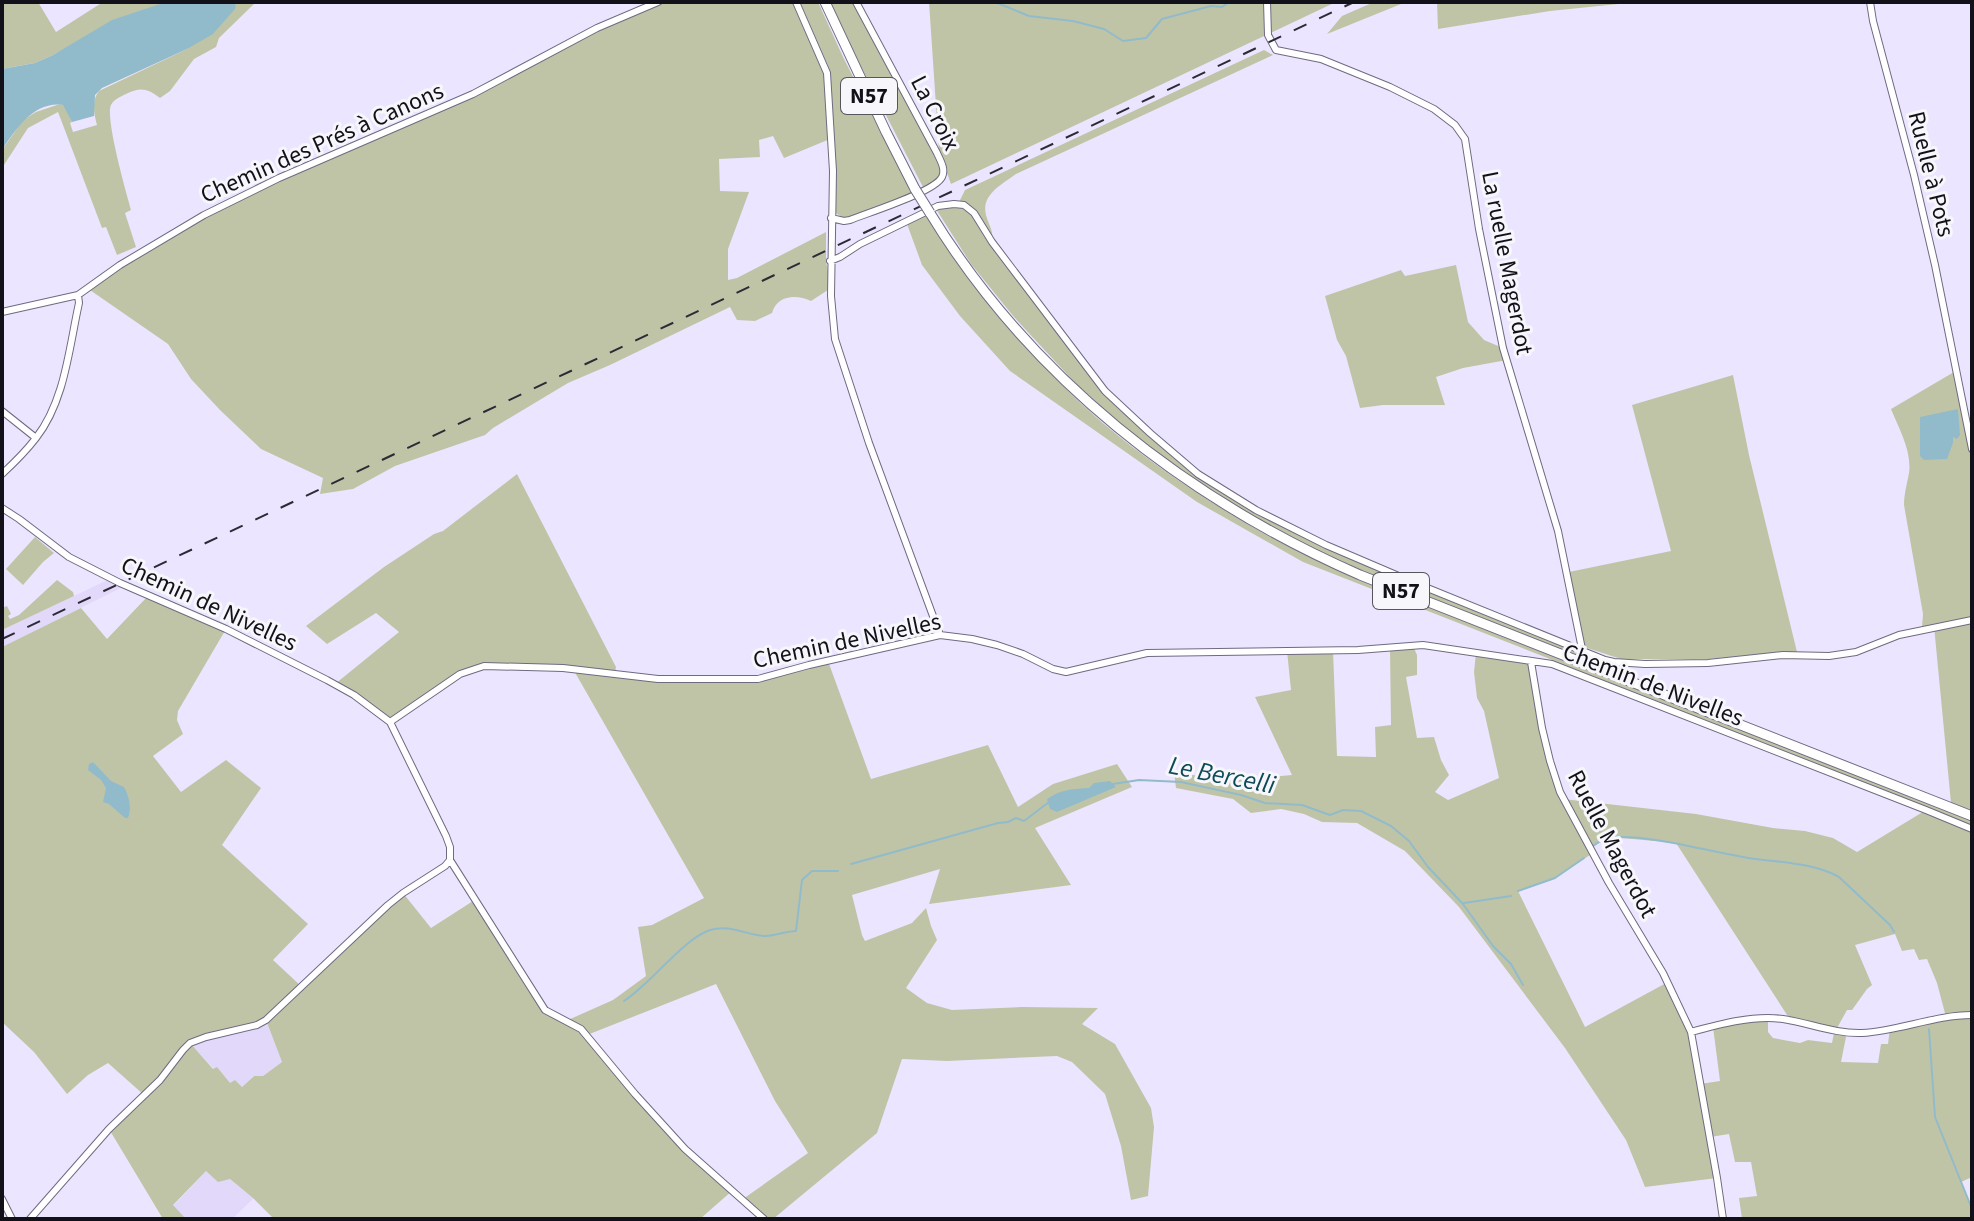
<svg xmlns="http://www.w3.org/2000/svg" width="1974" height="1221" font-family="'Source Sans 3',sans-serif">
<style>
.built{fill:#e2d9fa}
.green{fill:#c0c4a7;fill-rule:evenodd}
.water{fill:#91bbca}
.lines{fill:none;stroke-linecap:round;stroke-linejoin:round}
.stream{stroke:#91bbca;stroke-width:2}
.minor-casing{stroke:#706980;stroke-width:8}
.highway-casing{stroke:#706980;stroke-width:11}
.minor{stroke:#fff;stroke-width:6}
.highway{stroke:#fff;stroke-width:9}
.rail{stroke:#2d2a35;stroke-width:2;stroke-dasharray:14 14;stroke-linecap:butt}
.highway-bridge-casing{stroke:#706980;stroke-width:11;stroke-linecap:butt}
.highway-bridge{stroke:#fff;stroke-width:9}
.labels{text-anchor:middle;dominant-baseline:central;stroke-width:6;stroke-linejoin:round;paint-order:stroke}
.shield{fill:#f7f6fb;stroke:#57555c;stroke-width:2}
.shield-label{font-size:22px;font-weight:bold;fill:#121018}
.street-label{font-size:24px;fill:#121018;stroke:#f7f6fb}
.water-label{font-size:26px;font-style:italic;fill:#0c4959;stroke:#f7f6fb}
</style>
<rect width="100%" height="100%" fill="#ece5ff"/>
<path class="built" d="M114 577 129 584 2 647V630Z
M266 1020 282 1062 263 1076H253L242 1087 230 1084 217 1068 214 1069 190 1043Z
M206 1171 230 1179 254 1198 232 1219H186L173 1206Z"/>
<path class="green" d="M2 2H38L56 32 103 2H166L77 42 53 55 35 63 2 69Z
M234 2H256L219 38 216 47 194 59 170 91 160 98C147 88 140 87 126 94 120 97 114 99 111 105 105 118 126 192 131 210L125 213 136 247 117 255 106 227 102 228 58 112 28 128 2 168V150L23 120 36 112 60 104 65 106 72 122 70 123 73 132 97 125C94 114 91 101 99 91L187 49 236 5Z
M665 2H793L825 77 830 139 784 158 773 136 759 140 760 157 719 159 720 191 749 192 728 249V280L737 278 826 232V261L831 288 811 301C796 294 777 295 772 313L755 321 737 320 730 307 610 365 568 383 493 428 485 435 395 466 353 489 320 494 323 478 261 449 220 410 191 379 168 344 87 288 205 217 284 179 473 96 600 29Z
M800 2H818L843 57 913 195 850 218H843L836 213 834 142 828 66Z
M830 2H852L938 159C943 178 940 180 924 189L855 55Z
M929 2H1336L951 184 939 151Z
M1374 2H1406L1327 34 1342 16Z
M1437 2H1638L1550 11 1438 29Z
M1264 50 1273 55 1016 174C1001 185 981 195 986 215 989 226 994 231 992 242L974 213 958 204 965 190Z
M963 206 969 210 1106 396 1134 422 1196 475 1229 497 1262 516 1295 532 1622 665 1623 673 1360 571 1305 545 1252 517 1197 482 1142 443 1078 386 1014 317 971 264 936 209Z
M926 215C977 289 1036 366 1104 424 1149 462 1198 495 1249 525 1284 546 1322 562 1359 579L1942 808 1972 821V826L1896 795 1303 562 1197 502 1010 371 960 316 922 265 907 224Z
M1456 265 1468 322 1484 340 1503 348 1507 360 1463 368 1436 377 1445 405H1383L1360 408 1346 356 1337 340 1325 296 1401 270 1405 276Z
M1954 372 1972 463V812L1951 803 1934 626 1922 627 1923 614 1904 505C1904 494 1907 484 1909 473 1912 451 1899 429 1891 409Z
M1733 375 1749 455 1797 652H1783L1708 659H1621L1578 645 1564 573 1671 551 1632 405Z
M517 474 616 667 615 674 658 679H758L828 661 871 779 988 745 1018 807 1053 784 1117 764 1132 787 1035 828 1071 885 929 904 940 869 852 895 862 935 865 941 912 923 926 908 931 926 937 940 906 988 927 1003 952 1010 1022 1007 1098 1008 1082 1024 1115 1044 1151 1108 1154 1127 1148 1196 1131 1200 1121 1146 1105 1094 1072 1062 1057 1056 947 1061 902 1059 877 1133 773 1219H764L743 1199 808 1153 775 1101 716 984 587 1035 685 1149 733 1190 700 1219H274L253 1198 230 1179 218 1182 206 1171 173 1205 186 1219H163L109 1129 144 1095 108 1063 88 1075 67 1094 34 1052 2 1022V647L81 608 107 639 147 597 226 629 178 711 177 720 183 734 153 756 181 792 226 760 261 788 222 845 308 924 273 960 302 987 403 893 431 928 473 901 540 1004 568 1020 613 1000 646 976 638 927 652 925 704 898 573 669 510 665 467 671 390 722 335 684 399 632 376 613 327 644 306 626 384 567 434 534 443 531ZM266 1020 282 1062 263 1076H254L242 1087 235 1080 230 1083 217 1067 213 1069 191 1044Z
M35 537 54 553 43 562 23 585 6 569Z
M57 580 73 592 74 596 2 630V608L7 606 11 614 8 616 10 619 19 615Z
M1413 646 1417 655V675L1406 677 1417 738 1434 737 1441 760 1449 775 1435 792 1448 800 1499 778 1484 711 1477 698 1474 672 1476 653 1531 662 1537 705 1563 799 1696 814 1773 828 1805 831 1833 838 1857 852 1926 810 1972 829V1177L1961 1182 1972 1209V1219H1742L1739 1198 1757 1196 1751 1162H1735L1729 1134 1710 1137 1717 1178 1645 1187 1626 1140 1565 1048 1459 907 1405 851 1357 823 1322 822 1304 814 1281 809 1251 813 1233 799 1176 788 1174 773 1238 780 1292 775 1255 697 1291 690 1287 651 1333 650 1337 756 1376 757 1375 727 1391 725 1390 649ZM1611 837 1676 843 1791 1021 1834 1033 1832 1043 1808 1040 1800 1043 1773 1038 1768 1032V1018L1713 1027 1720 1081 1700 1084 1689 1024 1668 982 1585 1027 1518 891 1555 878 1593 853 1590 848 1604 839ZM1895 934 1902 951 1914 949 1919 960 1927 959 1937 983 1946 1017 1890 1028 1888 1044H1881L1878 1063 1841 1062 1847 1032 1836 1030 1847 1010H1852L1867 989 1872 985 1855 945Z"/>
<path class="water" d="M166 2H234L236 5 235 9 213 34 187 49 102 88 95 95 94 116 72 122 63 105C34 101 16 129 2 150V69L35 63 53 55 112 20Z
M1958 409 1960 435 1957 439 1953 437V443L1947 459 1924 460 1920 456V417Z
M93 762 111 781 124 787C129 796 132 808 128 818H125L109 804 103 802 106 788 101 780 88 770 89 764Z
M1110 781 1116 787 1057 812 1050 809 1047 799C1061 789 1073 789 1089 788L1094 783Z"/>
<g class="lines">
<path class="stream" d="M995 2 1029 16 1073 21 1104 29 1123 41 1146 38 1162 19 1211 6 1222 7 1229 2
M2 628 3 629
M1113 784 1139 780 1181 782 1241 795 1265 803 1302 805 1330 815 1343 810 1361 811 1391 826 1409 841 1428 867 1463 904 1493 946 1511 964 1523 985
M1593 846C1600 841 1606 837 1615 837 1658 836 1701 850 1743 857 1774 863 1810 861 1839 877L1890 925 1894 932
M851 864 998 823 1008 822 1016 818 1024 821 1049 802
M1518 891 1555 878 1584 858
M1464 903 1511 896
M624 1001C652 983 683 939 710 930 730 924 746 935 765 936 776 936 785 931 796 931L802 880 812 871H838
M1929 1029 1935 1117 1972 1209"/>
<defs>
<path id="minor" d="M796 2 827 73 833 171 831 296 835 339 869 443 940 635
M1267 2 1268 35 1276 50 1321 59 1390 87 1434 109 1455 125 1465 139 1479 229 1503 348 1558 531 1582 649
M1870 2 1873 21 1914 175 1935 265 1972 449
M831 218 844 221 850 220C867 213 935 192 942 177 946 169 940 160 937 153L856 2
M830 261 840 257 860 244 938 206 954 204 964 205 974 213 992 242 1105 391 1150 433 1198 474 1256 510 1326 545 1415 583 1605 660 1614 662 1645 664 1708 663 1783 655 1829 656 1856 652 1899 635 1972 620
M2 312 78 295 120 265 204 215 279 178 473 94 597 28 658 2
M2 411 36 438
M2 474C14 463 26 451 36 438 65 401 69 348 79 303L78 295
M2 508 19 519 69 557 120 583 226 629 327 680 354 695 390 722 460 674 484 666 563 668 658 679H758L809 665 940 635 972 639 997 645 1023 654 1053 669 1066 672 1147 653 1358 650 1423 645 1552 664 1926 810 1972 829
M1531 662 1542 728 1550 761 1560 792 1609 883 1663 973 1691 1032
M390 722 446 836 450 847V860L545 1010 581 1029 635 1094 685 1149 764 1219
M2 1199 12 1219
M30 1219 109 1129 160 1080 183 1050 190 1043 206 1037 257 1025 266 1020 388 905 403 893 445 866 450 860
M1723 1219 1717 1178 1691 1032C1720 1024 1753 1015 1783 1019 1809 1023 1836 1034 1862 1033 1899 1031 1935 1015 1972 1015"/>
<path id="highway" d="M825 2 886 132 915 189
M930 213C1030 377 1186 499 1360 575L1972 816"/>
</defs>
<use href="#minor" class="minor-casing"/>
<use href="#highway" class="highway-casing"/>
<use href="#minor" class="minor"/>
<use href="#highway" class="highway"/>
<path class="rail" d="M2 639 1354 2"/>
<defs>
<path id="highway-bridge" d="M915 189 930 213"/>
</defs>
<use href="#highway-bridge" class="highway-bridge-casing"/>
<use href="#highway-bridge" class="highway-bridge"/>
</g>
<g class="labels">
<g class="shield">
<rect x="841" y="78" width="56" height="36" rx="6"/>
<rect x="1373" y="573" width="56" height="36" rx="6"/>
</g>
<g class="shield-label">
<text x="869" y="96">N57</text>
<text x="1401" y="591">N57</text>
</g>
<g class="street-label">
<text transform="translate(935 113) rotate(63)">La Croix</text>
<text transform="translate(322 143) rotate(-24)">Chemin des Prés à Canons</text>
<text transform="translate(1931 174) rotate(76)">Ruelle à Pots</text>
<text transform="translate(1507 263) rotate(79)">La ruelle Magerdot</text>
<text transform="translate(209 604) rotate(25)">Chemin de Nivelles</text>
<text transform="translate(847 641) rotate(-12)">Chemin de Nivelles</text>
<text transform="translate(1653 685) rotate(21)">Chemin de Nivelles</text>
<text transform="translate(1612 844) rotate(62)">Ruelle Magerdot</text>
</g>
<g class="water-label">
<text transform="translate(1222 775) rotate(11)">Le Bercelli</text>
</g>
</g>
<rect width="1974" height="1221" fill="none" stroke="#121018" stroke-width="8"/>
</svg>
